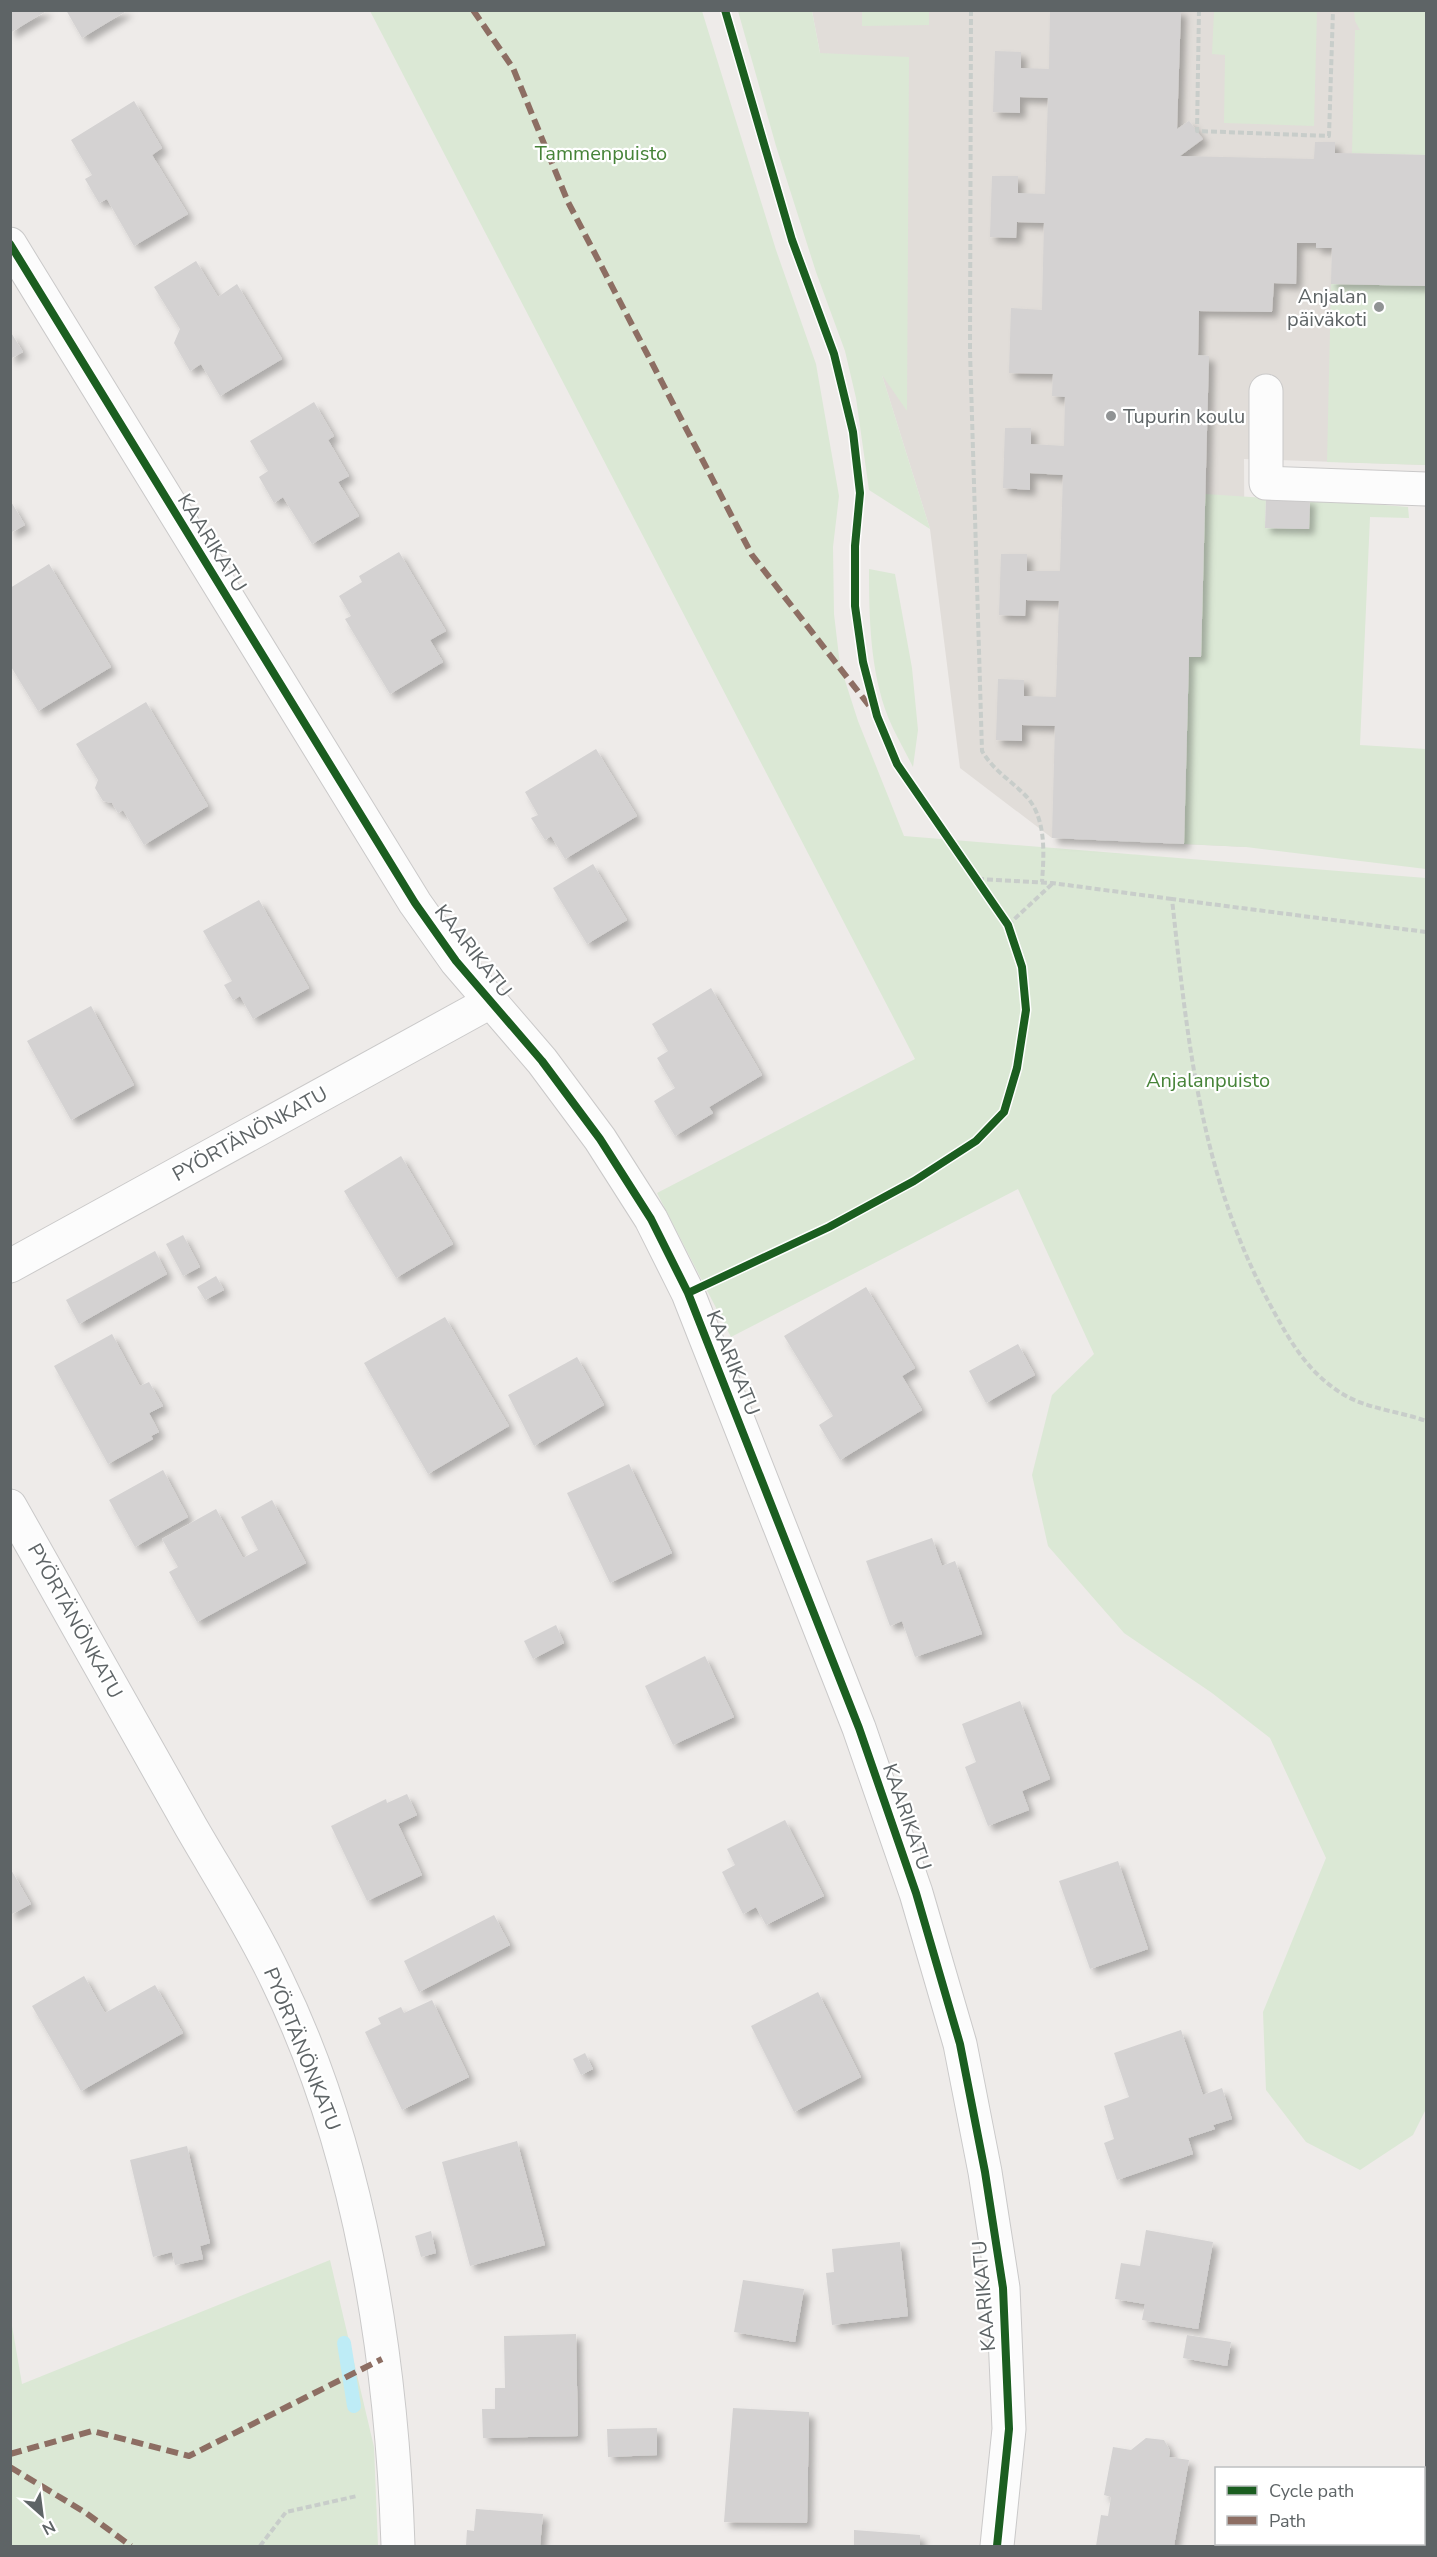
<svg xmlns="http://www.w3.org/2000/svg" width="1437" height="2557" font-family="'Nunito Sans',sans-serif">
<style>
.education{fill:#e1ddd9}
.green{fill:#dbe8d5}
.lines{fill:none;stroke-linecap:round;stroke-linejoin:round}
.stream{stroke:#beecf6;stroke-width:14}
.building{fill:#d4d2d2;filter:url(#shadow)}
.minor-casing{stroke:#cac9c9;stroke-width:35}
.path{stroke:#c8cdca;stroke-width:4;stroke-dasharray:6 3;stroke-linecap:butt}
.minor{stroke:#fcfcfc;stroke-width:33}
.quiet{stroke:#8d6e63;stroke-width:6;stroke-dasharray:12 6;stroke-linecap:butt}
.cycleway-casing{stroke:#fff;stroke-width:11}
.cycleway{stroke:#1b5e20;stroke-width:8}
.poi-dot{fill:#909394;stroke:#fff;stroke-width:2}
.labels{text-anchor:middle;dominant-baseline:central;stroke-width:4.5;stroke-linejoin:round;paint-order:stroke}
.park-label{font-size:20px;fill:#468338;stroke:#fff}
.poi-label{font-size:20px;fill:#5e6466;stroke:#fff;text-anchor:end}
.street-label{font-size:20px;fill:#5e6466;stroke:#fff}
</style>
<defs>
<filter id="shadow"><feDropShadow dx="5.5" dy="5.5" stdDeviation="3" flood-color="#0004"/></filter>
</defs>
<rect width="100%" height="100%" fill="#eeebe9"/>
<path class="education" d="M812 11H1426V465L1244 459 1246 847 1052 838 960 768 930 529 881 372Z"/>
<path class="green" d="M370 11H702L776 250 816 364 839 496 833 547 834 614 840 665 858 721 904 836 1426 878V2109L1413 2135 1360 2170 1306 2142 1266 2090 1263 2012 1326 1858 1270 1738 1212 1693 1124 1633 1048 1546 1032 1475 1052 1395 1094 1354 1018 1189 731 1337 657 1193 915 1059Z
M738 11H812L820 53 909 57 907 411 882 375 930 529 869 490 856 398 845 351 816 272 776 146Z
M862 11H929V25L862 26Z
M1214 11H1317L1314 126 1224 123 1225 55 1212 54Z
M1354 11H1426V155L1352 153 1355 30H1360L1355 21Z
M1331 284 1426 286V465L1327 462Z
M1205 494 1266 498 1265 528 1309 529 1310 499 1408 507 1409 518 1370 517 1360 745 1426 749V869L1246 847 1184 844 1189 657Z
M869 569 895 574 912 668 918 730 913 767C905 751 895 734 888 717 870 671 869 617 869 569Z
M330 2260 374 2447 378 2546H11V2320L22 2384Z"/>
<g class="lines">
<path class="stream" d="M344 2343 354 2406"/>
</g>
<path class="building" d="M10 10H48L10 33Z
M66 10H128L82 38Z
M1050 10H1181L1177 129 1189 121 1203 139 1180 156 1314 159 1315 142H1335V153L1426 155V286L1331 284 1332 248H1316V243H1297L1296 284 1274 283 1272 312 1199 311 1198 355 1209 356 1201 657H1189L1184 844 1052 838 1055 726 1022 725V741L996 740 998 679 1024 680V696L1056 697 1059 601 1026 600 1025 616 999 615 1001 554H1027V571H1060L1063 475 1030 473V490L1003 488 1005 428H1031V444L1064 446 1065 397 1052 396 1053 374 1009 373 1011 308 1042 310 1044 223 1017 222 1016 238 990 237 992 176H1018V193L1045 194 1048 98 1020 97V113L993 112 995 51 1021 52V68L1049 69Z
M134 101 162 148 152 155 188 214 134 246 107 199 99 203 85 179 92 175 71 140Z
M196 261 218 297 237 284 282 359 220 396 201 364 190 371 174 343 180 329 154 287Z
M10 331 23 352 10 359Z
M314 402 334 436 328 440 349 476 338 482 359 516 312 544 283 497 274 503 259 477 268 471 250 441Z
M1266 498 1310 499 1309 529 1265 528Z
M10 500 25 525 10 533Z
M399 552 446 631 430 640 443 662 390 694 345 619 351 616 339 596 362 582 359 576Z
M49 564 111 667 38 711 10 665V588Z
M146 702 208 806 144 845 123 810 118 813 112 803 103 801 95 788 98 780 76 744Z
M596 749 637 816 565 859 551 836 545 840 531 818 538 815 525 792Z
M593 864 627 920 587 944 553 888Z
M259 900 309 988 253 1019 240 996 233 1000 224 985 232 981 203 931Z
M711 988 762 1075 709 1107 713 1113 675 1136 654 1101 675 1088 657 1058 668 1051 652 1024Z
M91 1006 134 1085 71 1120 27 1041Z
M401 1156 453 1244 396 1278 344 1191Z
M183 1235 200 1267 183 1276 166 1244Z
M155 1251 167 1274 79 1324 66 1300Z
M216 1276 224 1290 205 1300 197 1287Z
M866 1287 915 1368 902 1376 922 1410 840 1460 819 1425 833 1416 784 1336Z
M445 1317 509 1426 428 1474 364 1363Z
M112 1334 140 1386 149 1382 163 1406 149 1413 159 1432 151 1436 153 1439 108 1464 54 1366Z
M1018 1344 1035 1375 986 1403 969 1371Z
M577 1357 604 1405 534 1446 508 1395Z
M629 1464 672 1553 610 1583 567 1493Z
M163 1470 188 1517 135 1547 109 1500Z
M272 1500 306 1563 197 1622 169 1572 178 1567 162 1539 216 1509 243 1558 258 1550 241 1517Z
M932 1538 942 1566 955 1561 982 1634 915 1657 902 1621 890 1626 866 1561Z
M556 1625 564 1643 533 1659 524 1641Z
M705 1656 734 1717 673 1745 645 1686Z
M1020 1701 1050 1779 1022 1791 1029 1810 988 1826 965 1767 976 1762 962 1724Z
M407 1794 417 1815 398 1824 422 1875 367 1901 331 1826 386 1799 387 1803Z
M785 1820 824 1896 766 1925 756 1907 743 1914 722 1872 735 1865 727 1849Z
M1118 1861 1148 1949 1090 1969 1059 1881Z
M10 1868 31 1904 10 1915Z
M494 1915 510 1945 419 1992 404 1961Z
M84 1976 105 2013 155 1985 183 2033 81 2091 32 2006Z
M818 1992 861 2077 794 2112 751 2026Z
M432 2000 469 2077 402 2110 365 2032 381 2024 378 2018 401 2007 404 2013Z
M1181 2030 1203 2095 1222 2088 1232 2119 1213 2125 1215 2129 1188 2138 1193 2154 1117 2180 1104 2143 1114 2139 1104 2106 1129 2097 1114 2053Z
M585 2053 593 2069 581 2075 573 2059Z
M517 2141 545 2245 470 2266 442 2162Z
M187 2146 210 2243 200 2246 203 2259 175 2265 172 2252 153 2257 130 2160Z
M1146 2230 1213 2242 1198 2329 1142 2320 1145 2304 1115 2299 1121 2263 1140 2266Z
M431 2231 436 2253 421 2257 415 2236Z
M900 2242 908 2316 832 2325 826 2273 834 2272 832 2249Z
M743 2280 804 2289 795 2342 734 2332Z
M576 2334 578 2436 483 2438 482 2409H495V2388H505L504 2336Z
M1187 2335 1231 2342 1227 2366 1183 2358Z
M733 2408 809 2412 807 2523 724 2522Z
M657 2428V2455L608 2457 607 2429Z
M1146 2438 1164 2440 1170 2451 1169 2457 1189 2460 1174 2546H1096L1101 2515 1108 2516 1111 2497 1104 2495 1113 2447 1131 2450Z
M476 2509 543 2514 540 2546H466L467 2530 474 2531Z
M854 2530 920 2535V2546H854Z"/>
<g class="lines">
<defs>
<path id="minor" d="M10 244 415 903 456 961 542 1061 600 1139 651 1219 688 1293 859 1728 916 1893 960 2044 985 2172 1003 2288 1009 2429 997 2546
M1266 391V483L1426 489
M10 1266 490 1002
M10 1506C70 1613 131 1720 191 1827 220 1877 252 1927 277 1980 360 2150 392 2358 398 2546"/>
</defs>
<use href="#minor" class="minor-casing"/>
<path class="path" d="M971 10 970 350 982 751C993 770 1009 779 1024 794 1047 816 1044 854 1042 882
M1199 10 1197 131 1329 136 1333 10
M978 879 1052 883 1172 899
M1008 925 1052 884
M1426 932 1172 899C1188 1045 1201 1179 1273 1310 1291 1343 1308 1372 1341 1393 1366 1409 1399 1411 1426 1421
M260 2546 286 2512 357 2496"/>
<use href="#minor" class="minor"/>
<path class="quiet" d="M473 10 513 68 568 202 752 555 871 708
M10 2454 92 2431 189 2456 382 2359
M10 2467 86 2513 131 2546"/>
<defs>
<path id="cycleway" d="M10 244 415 903 456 961 542 1061 600 1139 651 1219 688 1293 859 1728 916 1893 960 2044 985 2172 1003 2288 1009 2429 997 2546
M688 1293 829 1227 914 1181 976 1141 1004 1112 1017 1068 1026 1010 1022 967 1008 925 897 764 877 716 863 662 855 606V546L860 493 853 432 834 354 792 240 725 10"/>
</defs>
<use href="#cycleway" class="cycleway-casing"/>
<use href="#cycleway" class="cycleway"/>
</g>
<g class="poi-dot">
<circle cx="1379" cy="307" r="6"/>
<circle cx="1111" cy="416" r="6"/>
</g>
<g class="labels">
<g class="park-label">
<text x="601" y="153">Tammenpuisto</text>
<text x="1208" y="1080">Anjalanpuisto</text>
</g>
<g class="poi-label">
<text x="1367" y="296">Anjalan<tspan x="1367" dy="23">päiväkoti</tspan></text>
<text x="1123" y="416" text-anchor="start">Tupurin koulu</text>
</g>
<g class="street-label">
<text transform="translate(212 543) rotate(58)">KAARIKATU</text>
<text transform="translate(473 951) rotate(52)">KAARIKATU</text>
<text transform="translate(250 1134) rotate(-29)">PYÖRTÄNÖNKATU</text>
<text transform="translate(733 1363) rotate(68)">KAARIKATU</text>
<text transform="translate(75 1621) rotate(61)">PYÖRTÄNÖNKATU</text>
<text transform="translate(907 1817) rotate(71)">KAARIKATU</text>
<text transform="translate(302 2049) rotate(68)">PYÖRTÄNÖNKATU</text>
<text transform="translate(984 2296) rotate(-95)">KAARIKATU</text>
</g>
</g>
<rect width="1437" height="2557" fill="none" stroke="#5e6466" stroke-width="24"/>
<rect x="1215" y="2467" width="210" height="78" fill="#ffffff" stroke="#bfc1c2" stroke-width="1.5"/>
<rect x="1227" y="2486" width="30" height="9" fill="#1b5e20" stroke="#bfc1c2" stroke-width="1.5"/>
<text x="1269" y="2497" font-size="18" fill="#5e6466">Cycle path</text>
<rect x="1227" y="2516" width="30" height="9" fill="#8d6e63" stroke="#bfc1c2" stroke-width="1.5"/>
<text x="1269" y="2527" font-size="18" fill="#5e6466">Path</text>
<g transform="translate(42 2515) rotate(152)" stroke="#ffffff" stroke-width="4.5" paint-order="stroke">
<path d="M0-4.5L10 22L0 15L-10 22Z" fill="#5e6466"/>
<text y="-9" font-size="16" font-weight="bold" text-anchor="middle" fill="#5e6466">N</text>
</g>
</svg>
